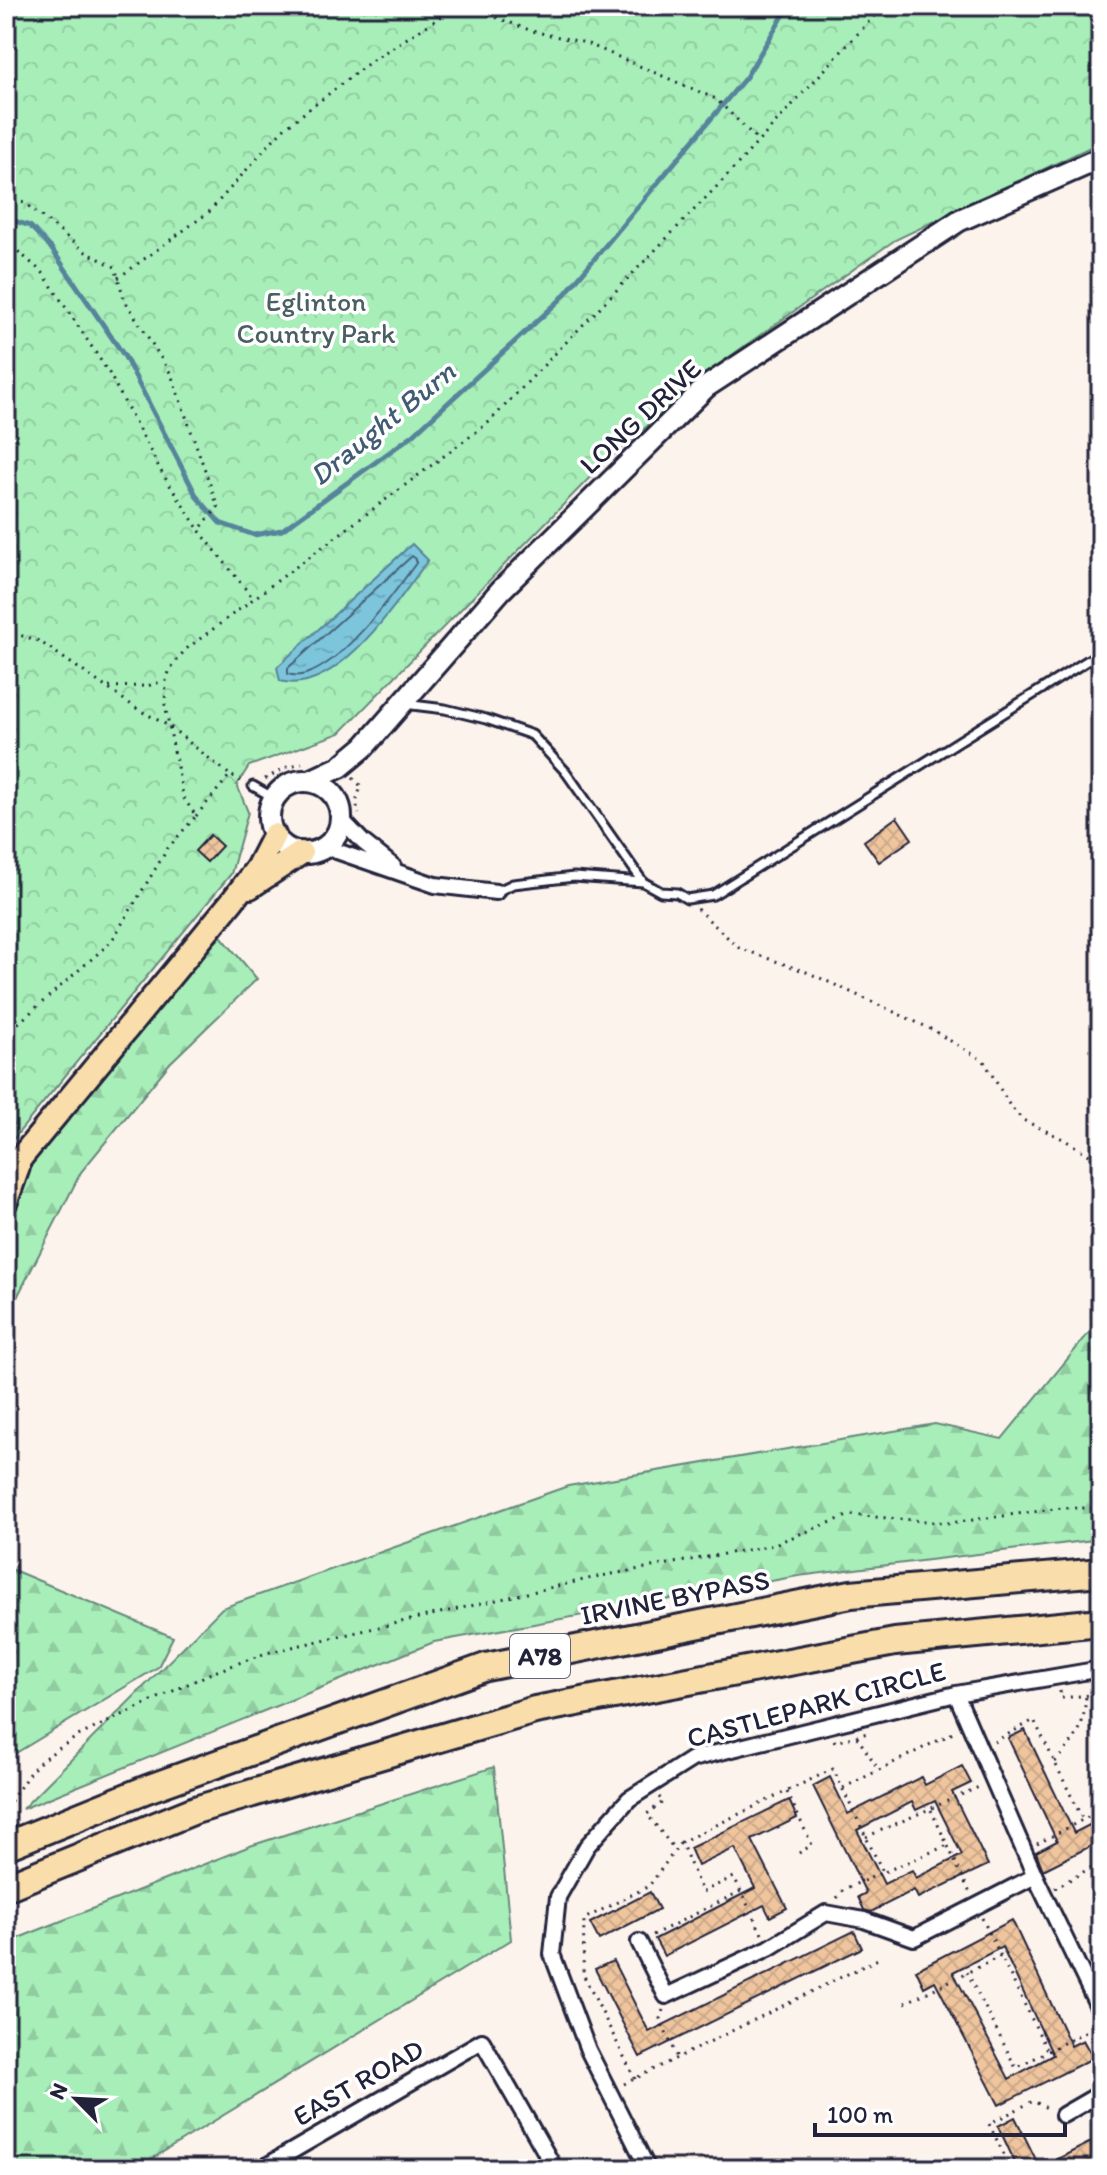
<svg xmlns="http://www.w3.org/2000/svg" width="1107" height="2175" font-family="Itim,sans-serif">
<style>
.forest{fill:url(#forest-firs);stroke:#65887a;stroke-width:2}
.park{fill:url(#park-crowns);stroke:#65887a;stroke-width:2}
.water{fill:url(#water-ripples);stroke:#57849b;stroke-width:2}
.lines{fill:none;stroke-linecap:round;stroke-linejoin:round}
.shore{stroke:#46637b;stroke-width:2}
.stream{stroke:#57849b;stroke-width:5}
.building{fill:url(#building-cross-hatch);stroke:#22223b;stroke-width:2;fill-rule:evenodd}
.lane-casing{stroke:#22223b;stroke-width:13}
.street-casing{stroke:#22223b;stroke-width:20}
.secondary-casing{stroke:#22223b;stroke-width:26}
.primary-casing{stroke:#22223b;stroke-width:28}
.highway-casing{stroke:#22223b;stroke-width:32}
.path{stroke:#22223b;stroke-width:3;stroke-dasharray:2 6;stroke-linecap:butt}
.lane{stroke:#fff;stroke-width:7}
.street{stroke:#fff;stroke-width:14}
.secondary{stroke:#fff;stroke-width:20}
.primary{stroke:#f9deab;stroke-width:22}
.highway{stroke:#f9deab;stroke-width:26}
.labels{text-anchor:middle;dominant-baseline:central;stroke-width:7;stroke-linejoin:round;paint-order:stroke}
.shield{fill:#fff;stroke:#646476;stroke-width:2}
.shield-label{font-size:26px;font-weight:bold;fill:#22223b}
.park-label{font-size:28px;fill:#4a5f61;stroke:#fff}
.street-label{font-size:28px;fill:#22223b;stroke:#fff}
.water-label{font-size:30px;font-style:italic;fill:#415b73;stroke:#fff}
</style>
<defs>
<pattern id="forest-firs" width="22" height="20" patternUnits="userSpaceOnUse" patternTransform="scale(2)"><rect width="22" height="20" fill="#a8eeb9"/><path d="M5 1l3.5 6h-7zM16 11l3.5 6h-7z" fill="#90cca0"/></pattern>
<pattern id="park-crowns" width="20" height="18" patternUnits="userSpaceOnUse" patternTransform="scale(2)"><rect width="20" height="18" fill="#a8eeb9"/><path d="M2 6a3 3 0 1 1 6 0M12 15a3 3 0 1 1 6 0" fill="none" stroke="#90cca0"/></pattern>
<pattern id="water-ripples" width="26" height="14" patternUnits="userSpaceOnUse" patternTransform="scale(2)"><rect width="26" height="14" fill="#7bc5db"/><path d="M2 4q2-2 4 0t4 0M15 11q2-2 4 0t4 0" fill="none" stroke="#6aa9bd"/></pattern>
<pattern id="building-cross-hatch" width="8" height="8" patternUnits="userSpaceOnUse" patternTransform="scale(2)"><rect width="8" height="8" fill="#efc59e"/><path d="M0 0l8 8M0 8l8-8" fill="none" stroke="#cda989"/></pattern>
</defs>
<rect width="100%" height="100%" fill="#fcf3ec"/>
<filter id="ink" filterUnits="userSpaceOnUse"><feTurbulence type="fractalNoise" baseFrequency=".0125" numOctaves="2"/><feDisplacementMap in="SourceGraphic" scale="16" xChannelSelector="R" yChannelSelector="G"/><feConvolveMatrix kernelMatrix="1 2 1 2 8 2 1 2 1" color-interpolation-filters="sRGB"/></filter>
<g filter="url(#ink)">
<path class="forest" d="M221 936 257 979 170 1063 81 1172 6 1319V1203L50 1122Z
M1101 1318V1539L798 1576 434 1642 22 1809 222 1608 568 1486 935 1424 1002 1439Z
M6 1567 173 1637 158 1667 6 1759Z
M494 1767 511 1940 135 2169H6V1943L250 1846Z"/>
<path class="park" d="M6 6H1101V142L895 240 722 362 603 464 340 733 249 766 237 785 248 812 231 874 6 1148Z"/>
<path class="water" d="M412 544 428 560C399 599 337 697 280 681L277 667Z"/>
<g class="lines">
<path class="shore" d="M412 556 416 559V563C396 591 327 688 288 674V668Z"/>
<path class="stream" d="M6 218 30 226 51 248 125 357 197 497 220 523 254 535 282 530 413 435 560 300 746 77 789 6"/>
</g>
<path class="building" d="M897 817 912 839 879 862 864 841Z
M210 835 222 846 207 862 195 851Z
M1025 1730 1074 1833 1101 1819V1841L1043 1870 1036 1852 1057 1841 1008 1738Z
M962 1766 971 1783 952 1792 988 1865 918 1898 914 1890 871 1912 864 1910 858 1897 866 1893 813 1786 830 1777 848 1814 921 1777 925 1785ZM935 1801 962 1855 916 1878 912 1870 884 1884 857 1830 912 1802 916 1810Z
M789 1800 797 1818 752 1840 787 1908 770 1917 764 1905 664 1956 655 1939 755 1888 735 1848 698 1866 690 1848Z
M650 1892 659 1909 599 1940 590 1923Z
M1012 1920 1071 2046 1083 2040 1093 2058 999 2105 935 1981 924 1987 916 1970ZM1002 1947 1053 2055 1009 2079 953 1972Z
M854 1931 862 1948 640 2057 595 1969 613 1961 649 2032Z
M1015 2117 1040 2168 1101 2137V2158L1080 2169H1018L998 2126Z"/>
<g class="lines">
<defs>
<path id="lane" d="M404 704 445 709 486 719 532 735 566 772 643 882
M253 786 274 798
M496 892 513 884 574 877 643 882 661 892 677 893 687 899 713 895 1101 652"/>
<path id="street" d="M341 819 363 842 393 866
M325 847 435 885 496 892
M956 1694 1035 1876 1101 2013
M639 1942 666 1996 769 1948 826 1913 864 1920 914 1938 1035 1876
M1063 2115 1101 2093
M261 2169 482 2041 555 2169
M648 2169 588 2050 552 1954 558 1897 587 1846 629 1799 692 1759 956 1694 1101 1669"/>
<path id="secondary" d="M269 817a36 36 0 1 1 72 0a36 36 0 1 1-72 0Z
M310 781 340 767 364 747 501 590 706 387 960 220 1101 158"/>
<path id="primary" d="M250 887 301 853
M6 1179 23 1155 233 900 257 868 274 835
M6 1201 18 1167"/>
<path id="highway" d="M6 1846 147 1789 486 1667 851 1594 1101 1572
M6 1887 195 1810 535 1710 895 1642 1101 1622"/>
</defs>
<use href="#lane" class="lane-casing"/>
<use href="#street" class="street-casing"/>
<use href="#secondary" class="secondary-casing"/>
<use href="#primary" class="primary-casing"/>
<use href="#highway" class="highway-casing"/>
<path class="path" d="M466 6 532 31 586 43 716 99 759 141
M6 200 25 203 84 251 115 267 124 299 171 374 218 507 199 530 252 597
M6 241 43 273 109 373 162 473 199 530
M118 278 209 212 282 130 374 59 458 6
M6 631 39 641 139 710 169 726 230 775
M109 687 147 686 164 681
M353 778 361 786 356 803 359 814
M265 779 287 767 302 763
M196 816 230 775 244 782
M697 909 739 948 809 973 929 1028 984 1061 1010 1106 1023 1120 1063 1139 1101 1162
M6 1034 111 942 168 848 196 816 183 797 165 705 166 681 170 669 185 650 488 423 723 180 874 16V6
M1060 1691 1061 1698 1101 1694
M857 1737 879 1770
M834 1740 835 1742 871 1732
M994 1742 1034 1720 1083 1820
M1055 1762C1078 1736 1083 1731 1086 1696
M843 1788 957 1731
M787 1792 812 1845 794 1856
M659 1797 663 1802 647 1814 675 1850
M6 1808 30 1772 43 1759 78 1736 209 1674 266 1653 601 1576 769 1546 850 1515 950 1523 1062 1508H1101
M931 1810 970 1893
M866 1837 979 1787
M1037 1844 1101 1810
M1055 1888 1101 1862
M837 1898 844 1889 948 1845
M982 1918 1048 2052
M762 1934 734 1877 702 1892 681 1842 833 1769 883 1872
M653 1935 741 1891
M967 1972 1016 2068 1094 2027
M905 2003 1001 1956
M663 2010 660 2019 677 2058
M635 2079 583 1974 584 1919 649 1886 681 1842
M624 2084 882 1957
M1011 2169 989 2124 1033 2101 1051 2110"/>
<use href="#lane" class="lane"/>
<use href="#street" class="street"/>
<use href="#secondary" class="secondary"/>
<use href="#primary" class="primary"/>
<use href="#highway" class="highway"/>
</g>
</g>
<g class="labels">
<rect class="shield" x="510" y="1634" width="60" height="44" rx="6"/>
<g class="shield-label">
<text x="540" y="1656">A78</text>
</g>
<g class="park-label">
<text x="316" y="301">Eglinton<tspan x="316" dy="32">Country Park</tspan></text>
</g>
<g class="street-label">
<text transform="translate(640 416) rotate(-43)">LONG DRIVE</text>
<text transform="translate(675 1597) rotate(-11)">IRVINE BYPASS</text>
<text transform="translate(816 1704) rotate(-15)">CASTLEPARK CIRCLE</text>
<text transform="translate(358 2082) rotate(-30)">EAST ROAD</text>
</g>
<g class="water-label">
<text transform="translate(382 423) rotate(-39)">Draught Burn</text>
</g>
</g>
<rect width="1107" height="2175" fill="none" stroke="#fff" stroke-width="32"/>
<rect x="16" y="16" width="1075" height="2143" fill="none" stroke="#22223b" stroke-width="3" filter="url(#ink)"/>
<g transform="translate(76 2099) rotate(294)" stroke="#ffffff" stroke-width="6" paint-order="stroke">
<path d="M0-6L14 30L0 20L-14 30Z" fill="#22223b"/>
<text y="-12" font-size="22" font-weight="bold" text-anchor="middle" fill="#22223b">N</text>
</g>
<path d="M815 2123v12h250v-12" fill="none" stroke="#22223b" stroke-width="4"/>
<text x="827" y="2123" font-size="24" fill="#22223b" stroke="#ffffff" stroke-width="6" paint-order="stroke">100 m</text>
</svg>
